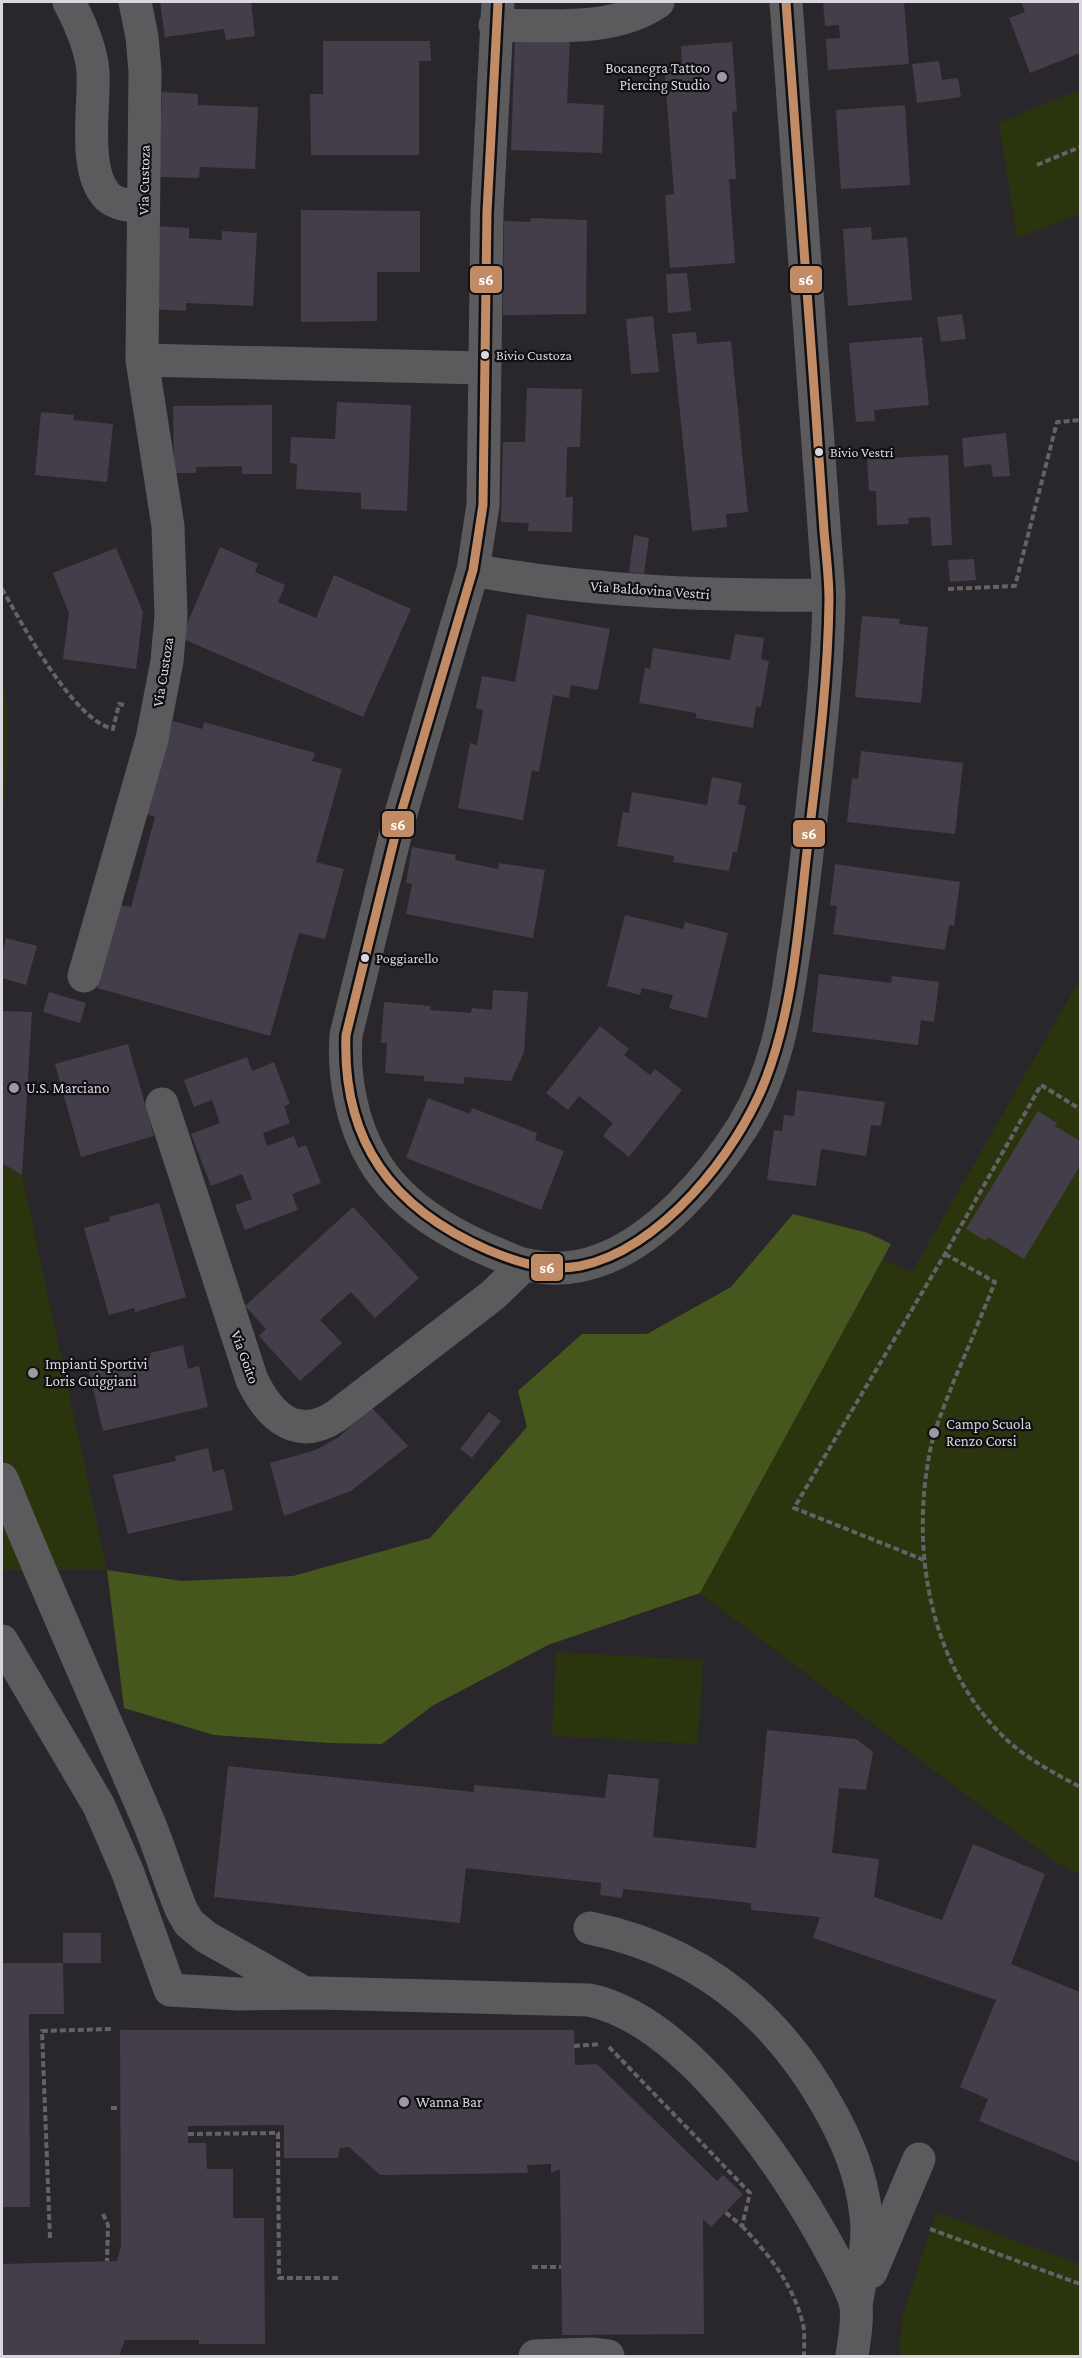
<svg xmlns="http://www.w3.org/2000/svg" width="1082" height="2358" font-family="'Crimson Pro',serif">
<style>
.green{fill:#2a350e}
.forest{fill:#46571d}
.building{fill:#443e4b}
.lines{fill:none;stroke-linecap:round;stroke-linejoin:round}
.path{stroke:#646266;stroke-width:4;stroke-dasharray:6 3;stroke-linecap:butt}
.minor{stroke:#5b5a5d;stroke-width:33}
.bus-1-casing{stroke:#100f13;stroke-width:14}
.bus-1{stroke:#c18c65;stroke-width:9}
.poi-dot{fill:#9c9a9f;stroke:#100f13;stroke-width:2}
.bus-dot{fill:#dad8de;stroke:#100f13;stroke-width:2}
.labels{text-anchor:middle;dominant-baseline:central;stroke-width:4.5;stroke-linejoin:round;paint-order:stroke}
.bus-label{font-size:14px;fill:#dad8de;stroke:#100f13;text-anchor:start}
.poi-label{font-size:15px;fill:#dad8de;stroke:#100f13;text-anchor:start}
.street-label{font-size:15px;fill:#dad8de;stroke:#100f13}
.line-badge{stroke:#100f13;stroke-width:2}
.badge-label{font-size:16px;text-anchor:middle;font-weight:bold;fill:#fff}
</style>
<rect width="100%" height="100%" fill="#29272b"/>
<path class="green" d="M1080 89V214L1017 238 999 123Z
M2 670 8 716 5 795 2 830Z
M1080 979V1874L1055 1862 700 1593 883 1260 912 1272Z
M2 1163 22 1175 107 1570H2Z
M556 1652 703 1660 698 1744 552 1736Z
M936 2212 1080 2264V2356H899L902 2318Z"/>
<path class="forest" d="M793 1214 868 1233 891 1244 700 1593 548 1645 432 1706 382 1744 329 1743 214 1735 124 1708 107 1570 182 1581 293 1576 430 1538 527 1427 518 1391 582 1334H647L731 1287Z"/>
<path class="building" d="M160 2H251L255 36 226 40 224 29 165 37Z
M823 2H904L909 64 828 70 826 39 840 38 839 25 825 26Z
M1021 2H1080V53L1030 73 1009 18 1025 12Z
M515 37 570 40 567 103 604 105 602 153 511 150Z
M323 41H430L431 61H419V155H311L310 94H323Z
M732 42 737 111 732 112 736 179H729L735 263 670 268 665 195 674 194 664 65 682 64 681 46Z
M939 61 942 80 958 78 961 97 917 103 912 64Z
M162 92 198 94V105L258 107 255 169 200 167 199 178 159 177Z
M905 105 910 185 841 189 836 110Z
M301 210 420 211V272H377V321L301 322Z
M531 218 587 220 586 314 503 315 504 221 530 222Z
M157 226 189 228V238L222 240V231L257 233 253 306 186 303V311L153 309Z
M871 227 872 240 907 237 912 300 848 306 843 229Z
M687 273 691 311 668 313 666 274Z
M962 314 966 339 941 342 937 317Z
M653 316 659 372 631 374 626 319Z
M696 332 697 344 731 341 748 512 726 514 727 527 692 531 672 334Z
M922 337 929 405 874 410 875 421 856 422 849 343Z
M527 388 582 389 580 447H567L566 497H573L572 532 528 531 529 523 501 522 503 442H525Z
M337 402 411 405 407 511 361 509V493L296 489 297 464 290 463 291 437 335 439Z
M272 405V474H242V466L196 467V473H174L173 406Z
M41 412 74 415 73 420 113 424 107 482 35 475Z
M1006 433 1010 476 993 477 991 464 964 467 962 438Z
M948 455 952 545 932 546 930 517 908 518 909 524 877 525 876 491H869L867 459Z
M634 535 649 538 644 574 629 572Z
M220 547 258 564 255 572 285 585 278 602 316 618 334 575 411 609 363 717 181 638Z
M116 548 143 612 136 669 63 659 69 613 53 573Z
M974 559 976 580 950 582 948 560Z
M527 614 610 629 598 690 571 685 569 698 553 695 539 772 532 770 523 820 458 808 470 743 477 745 483 710 476 708 482 676 515 682Z
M862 616 900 619 899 624 928 627 921 703 855 697Z
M735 634 764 638 761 659 769 661 761 707 756 706 753 728 696 718V713L639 703 645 668 650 669 653 648 730 660Z
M173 721 202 729 204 722 315 753 312 761 342 769 316 862 344 869 325 939 299 933 270 1036 97 988 120 905 131 907 155 817 147 814Z
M861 751 963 763 955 834 847 822 852 778 858 779Z
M712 777 742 783 738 804 746 806 737 852H733L729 871 673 862 674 856 617 846 623 812 629 813 632 792 707 805Z
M412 847 456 855 455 860 498 869 499 863 545 870 533 938 406 914 412 884 406 883Z
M835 864 960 882 954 926 949 925 945 950 833 934 837 906 830 905Z
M625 915 683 929 685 922 728 933 707 1018 669 1008 673 995 642 988 640 995 607 986Z
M6 938 37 946 26 985 2 978V954Z
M819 974 891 983 892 976 939 982 934 1022 921 1020 918 1045 812 1032Z
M493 990 528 992 524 1052 511 1081 464 1077V1084L424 1081V1076L385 1073 387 1043H381L384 1002 431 1006 430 1010 471 1013 472 1008 492 1010Z
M49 992 86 1003 80 1023 43 1012Z
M2 1011 32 1012 22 1175 2 1163Z
M600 1026 629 1049 624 1055 650 1075 655 1069 682 1090 629 1157 603 1136 613 1123 579 1096 568 1110 546 1093Z
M128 1044 154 1136 81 1157 55 1064Z
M247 1057 252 1071 274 1062 290 1104 284 1106 290 1123 263 1133 267 1146 294 1136 298 1148 306 1145 321 1183 292 1194 298 1210 245 1230 235 1205 252 1199 242 1174 211 1186 191 1134 220 1123 212 1100 194 1107 184 1080Z
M797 1090 885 1102 881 1126 871 1125 866 1156 821 1149 816 1186 767 1180 774 1130 782 1131 784 1115 794 1116Z
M428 1098 470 1114 472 1108 537 1133 535 1140 564 1151 541 1210 406 1158Z
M1038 1111 1057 1123 1055 1126 1080 1141V1166L1024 1259 988 1237 986 1241 966 1229Z
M159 1203 186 1297 135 1312 134 1308 109 1315 84 1228 110 1221 109 1217Z
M353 1207 419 1278 375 1318 351 1292 320 1320 342 1343 300 1381 259 1336 266 1329 245 1306Z
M183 1345 188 1369 199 1366 208 1407 103 1431 89 1372 151 1357 150 1353Z
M371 1407 408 1446 351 1491 284 1516 270 1463 316 1450 339 1437Z
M489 1412 501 1421 472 1458 460 1449Z
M208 1448 213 1472 224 1469 233 1510 128 1534 113 1475 176 1461 175 1456Z
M767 1730 856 1739 873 1752 866 1790 839 1788 832 1853 879 1859 874 1897 942 1920 973 1844 1045 1874 1011 1964 1080 1992V2156L1078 2162 979 2121 988 2099 960 2087 996 2000 813 1938 820 1917 751 1910V1903L623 1889 622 1898 600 1895 601 1883 466 1868 460 1923 214 1897 228 1766 474 1792V1785L605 1798 608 1774 659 1779 653 1837 756 1848Z
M63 1933H101V1963H63Z
M2 1963H63L64 2014H29L30 2207H2Z
M120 2030H574L575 2065 597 2064 717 2181 723 2175 743 2194 711 2227 703 2219 704 2334 562 2335 560 2169 551 2173V2164L527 2165 528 2173 380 2175 349 2147 340 2148 338 2158H284V2125L188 2126V2143H206L207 2169H233V2218H264L265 2344H199V2340H125L119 2356H2V2264L117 2261 121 2247Z"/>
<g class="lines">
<path class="path" d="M1037 165 1080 147
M2 589C23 625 72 719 113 729L119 704 124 705
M948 589 1015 586 1057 422 1080 420
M945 1254 995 1282C982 1314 969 1346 955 1378 946 1402 935 1426 930 1451 910 1551 930 1669 1008 1741 1029 1760 1056 1774 1080 1787
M924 1560 794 1508 945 1254 1041 1085 1080 1109
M574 2046 601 2044
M609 2047 750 2193 742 2226 725 2212
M111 2108H120
M188 2134 278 2133 279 2278H339
M103 2214 108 2225 107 2261
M742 2226C769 2255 793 2284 803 2324 805 2334 804 2346 804 2356
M930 2229 1080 2284
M50 2238 42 2031 113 2029
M532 2267H561"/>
<path class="minor" d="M69 2C80 23 91 47 93 71 95 106 82 171 108 197 117 205 131 206 143 207
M498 2 487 212 483 505 473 570 399 820 346 1035C343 1077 352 1125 374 1161 401 1207 453 1236 500 1255 509 1259 518 1264 527 1265 551 1270 577 1269 600 1260 657 1240 711 1177 743 1126 775 1074 785 1017 793 958 800 915 805 872 810 828 818 751 828 673 829 595L786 2
M495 25C546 25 614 33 658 2
M142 360 483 368
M473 570C590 592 710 596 829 595
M84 976 152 739 167 661 171 616 168 526 142 360 145 71 142 37 135 2
M162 1104 252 1380C270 1417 297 1442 336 1416L493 1295 524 1265
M2 1479C48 1593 99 1705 147 1818 160 1848 169 1881 182 1911L189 1923 206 1937 303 1992
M2 1641 99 1806 128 1873 170 1990 239 1994 317 1993 589 2000C683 2019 778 2157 823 2237 831 2252 854 2291 856 2307 858 2322 854 2341 852 2356
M590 1928C697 1950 774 2011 827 2105 847 2140 862 2175 866 2216 870 2244 860 2278 856 2306
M871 2272 919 2159
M535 2356 591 2354 608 2356"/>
<defs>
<path id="bus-1" d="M498 2 487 212 483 505 473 570 399 820 346 1035C342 1142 392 1208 488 1250 519 1263 547 1272 580 1266 660 1250 737 1153 765 1081 792 1012 798 933 806 860 816 774 828 687 829 600 829 577 826 554 824 531 821 487 818 444 815 401 805 268 796 135 786 2"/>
</defs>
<use href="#bus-1" class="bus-1-casing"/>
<use href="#bus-1" class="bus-1"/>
</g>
<g class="poi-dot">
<circle cx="722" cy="77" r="6"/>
<circle cx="14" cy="1088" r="6"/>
<circle cx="33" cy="1373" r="6"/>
<circle cx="934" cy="1433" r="6"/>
<circle cx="404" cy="2102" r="6"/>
</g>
<g class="bus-dot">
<circle cx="485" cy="355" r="5"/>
<circle cx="819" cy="452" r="5"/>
<circle cx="365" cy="958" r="5"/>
</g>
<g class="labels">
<g class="bus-label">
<text x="496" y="355">Bivio Custoza</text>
<text x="830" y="452">Bivio Vestri</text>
<text x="376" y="958">Poggiarello</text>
</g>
<g class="poi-label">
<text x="710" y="68" text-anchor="end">Bocanegra Tattoo<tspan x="710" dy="17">Piercing Studio</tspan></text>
<text x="26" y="1088">U.S. Marciano</text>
<text x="45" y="1364">Impianti Sportivi<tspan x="45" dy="17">Loris Guiggiani</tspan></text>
<text x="946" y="1424">Campo Scuola<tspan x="946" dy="17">Renzo Corsi</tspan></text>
<text x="416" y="2102">Wanna Bar</text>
</g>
<g class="street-label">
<text transform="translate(144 180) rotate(-89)">Via Custoza</text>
<text transform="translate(650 590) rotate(4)">Via Baldovina Vestri</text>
<text transform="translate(163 672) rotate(-81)">Via Custoza</text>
<text transform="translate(245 1357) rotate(70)">Via Goito</text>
</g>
</g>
<g class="line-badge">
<rect x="789" y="265" width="34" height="29" rx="6" fill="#c18c65"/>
<rect x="469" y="265" width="34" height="29" rx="6" fill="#c18c65"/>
<rect x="381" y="810" width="34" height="28" rx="6" fill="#c18c65"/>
<rect x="792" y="819" width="34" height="29" rx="6" fill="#c18c65"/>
<rect x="530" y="1253" width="34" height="29" rx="6" fill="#c18c65"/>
</g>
<g class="badge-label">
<text x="806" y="285">s6</text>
<text x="486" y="285">s6</text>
<text x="398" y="830">s6</text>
<text x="809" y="839">s6</text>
<text x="547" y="1273">s6</text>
</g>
<rect width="1082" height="2358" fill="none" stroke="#dad8de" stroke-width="6"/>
</svg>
